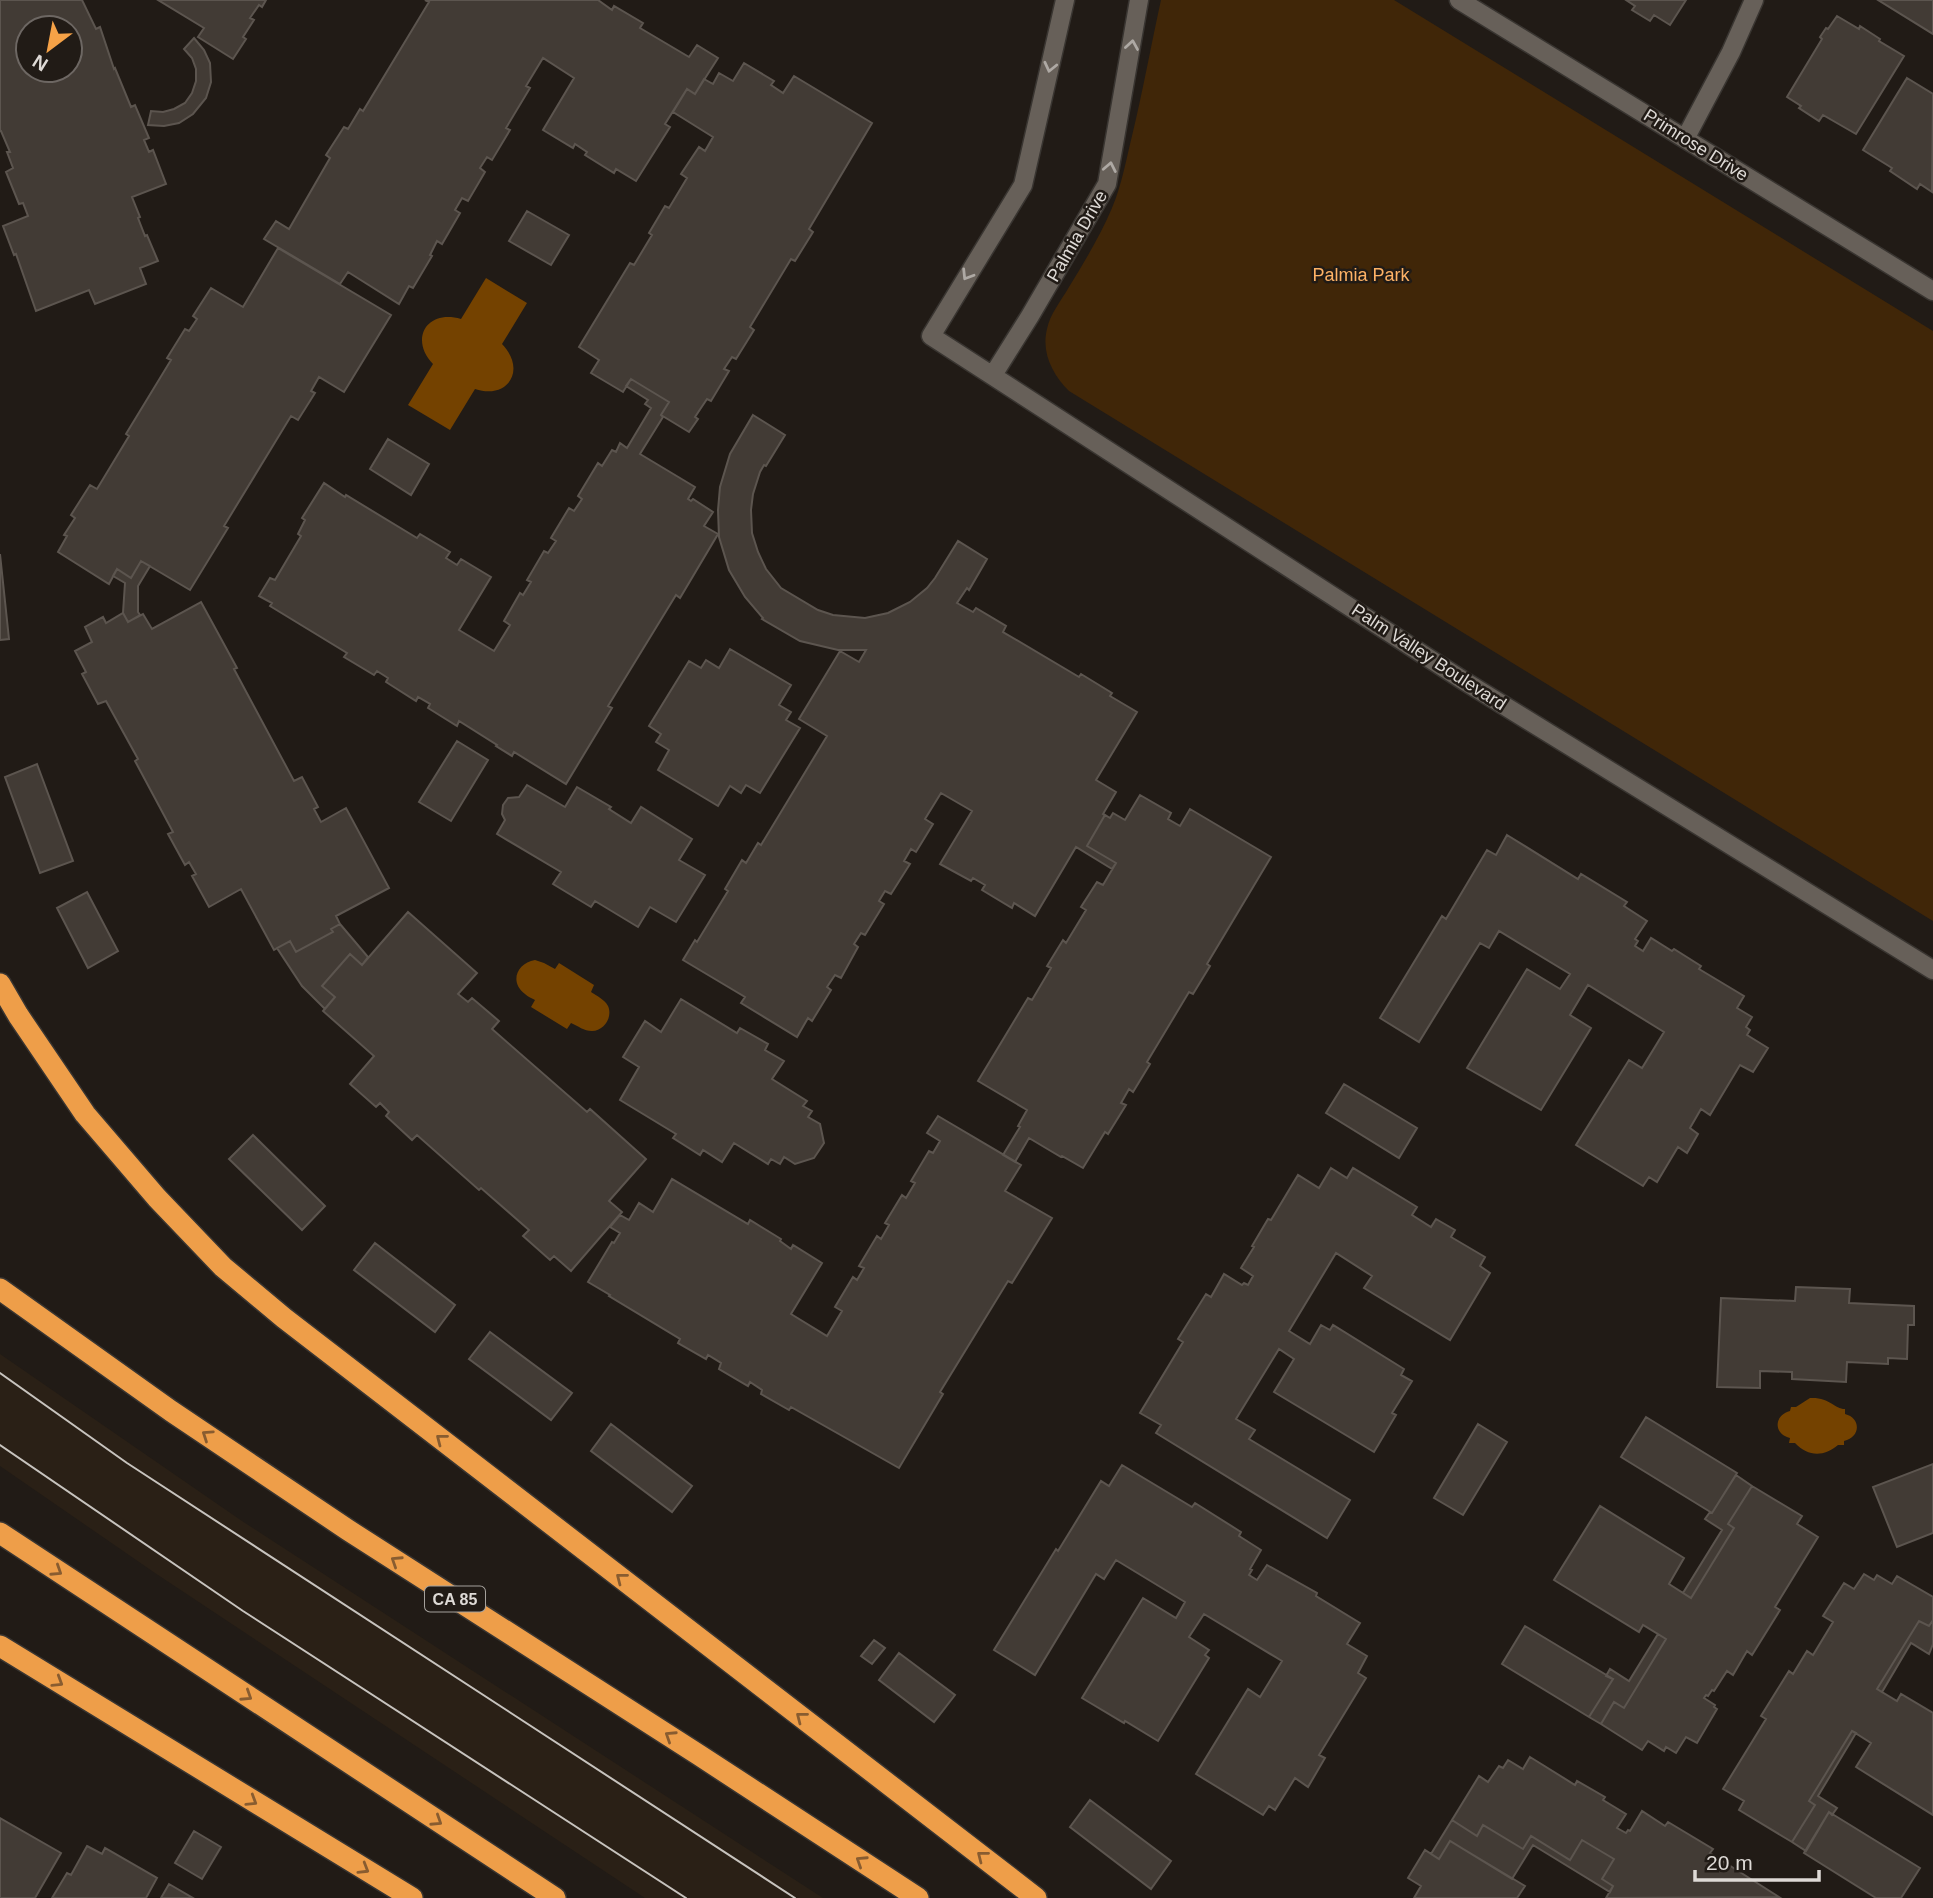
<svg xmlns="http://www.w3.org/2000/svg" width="1933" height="1898" font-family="Arial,sans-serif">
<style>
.built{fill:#2a2016}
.green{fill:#402608}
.water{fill:#744200}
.building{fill:#423b35;stroke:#5c554f;stroke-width:2;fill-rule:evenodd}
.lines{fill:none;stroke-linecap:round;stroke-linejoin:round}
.minor-casing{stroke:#393531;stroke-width:21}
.tertiary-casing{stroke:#393531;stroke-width:21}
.motorway-casing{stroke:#393531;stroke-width:24}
.minor{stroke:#676059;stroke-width:18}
.tertiary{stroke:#676059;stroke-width:18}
.motorway{stroke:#ee9e49;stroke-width:21}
.tram{stroke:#c7c3be;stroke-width:2}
.oneway{stroke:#aea9a4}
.oneway2{stroke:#885c30}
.labels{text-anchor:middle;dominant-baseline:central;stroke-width:5;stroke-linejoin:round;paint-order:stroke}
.shield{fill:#211b16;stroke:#a5a19c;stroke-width:2}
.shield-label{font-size:16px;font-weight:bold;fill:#dedad6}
.street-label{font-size:18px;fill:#dedad6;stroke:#211b16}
.park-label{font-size:18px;fill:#feb266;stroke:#211b16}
</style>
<rect width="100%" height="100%" fill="#211b16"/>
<path class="built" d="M0 1354 242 1521 823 1898H645L155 1573 0 1466Z"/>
<path class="green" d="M1161 0H1394L1933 331V921L1069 391C1053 375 1041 353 1047 329 1050 314 1061 301 1069 287 1085 261 1100 236 1112 208 1122 184 1126 160 1132 136 1143 91 1151 45 1161 0Z"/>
<path class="water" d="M486 278 527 303 502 344C527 370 508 400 475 389L450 430 408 405 433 364C409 339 427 309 461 319Z
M535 960 544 963 555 969 559 963 594 985 591 992C597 996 605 1000 608 1006 613 1017 604 1031 592 1031 584 1031 578 1026 571 1023L567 1029 531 1007 535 1000C532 998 528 997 525 994 509 982 517 963 535 960Z
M1810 1398C1830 1397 1834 1409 1845 1409V1414C1861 1418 1861 1437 1844 1441V1445H1838C1824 1457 1808 1457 1795 1443H1789L1790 1438C1773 1434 1774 1415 1790 1411L1791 1407H1796Z"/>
<path class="building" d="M0 0H82L96 29 100 27 114 69 115 68 131 107 135 105 149 138 144 140 149 152 153 150 166 184 132 197 140 217 138 218 145 236 147 235 158 261 140 268 146 284 95 304 89 290 36 311 16 254 14 255 3 226 28 216 23 203 19 204 6 172 13 168 7 152H10L1 131H0ZM28 28H70V70H28Z
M158 0H266L262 7 259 5 250 18 254 20 243 37 246 39 233 59 198 37 204 28Z
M425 0H598L612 10 614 6 643 23 640 28 689 57 697 45 718 58 695 94 687 89 665 124 670 127 636 181 616 169 614 173 585 155 587 152 575 144 573 148 543 130 574 78 543 58 526 86 530 88 506 128 510 130 492 160 487 157 480 168 485 172 468 201 462 198 455 210 460 213 442 244 437 241 430 255 432 256 413 288 409 286 399 304 348 272 340 284 264 239 276 221 289 229 330 158 326 155 344 127 348 129 360 109 363 111 429 2Z
M1626 0H1686L1670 25 1654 15 1650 21 1632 10 1635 6Z
M1878 0H1933V34Z
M1837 16 1859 29 1860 26 1880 39 1879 41 1904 56 1856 134 1823 115 1819 121 1799 108 1801 106 1787 97 1822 39 1820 37 1826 28 1828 29Z
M194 38 204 50 210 63 211 82 206 98 193 114 179 123 164 126 148 125 151 111 163 112 174 109 185 103 192 93 196 81V69L192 58 184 49Z
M744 63 774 81 771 85 783 93 794 76 872 123 809 229 813 232 795 261 791 259 750 327 754 330 736 359 732 357 724 369 729 371 711 401 707 399 695 417 698 419 689 432 661 415 669 402 631 379 623 392 591 373 599 360 579 347 630 263 634 265 652 235 649 233 665 206 669 208 687 178 681 174 699 147 705 151 713 137 673 112 687 89 695 94 704 79 713 84 719 73 733 81Z
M1907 78 1933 94 1932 192 1920 184 1917 189 1890 171 1892 168 1863 150Z
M527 211 569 235 551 265 509 241Z
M278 248 391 315 344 392 319 377 311 391 315 393 298 420 291 416 224 526 228 528 190 590 141 561 131 578 117 569 109 584 58 552 67 536 64 535 75 518 71 515 90 485 97 489 129 436 126 434 171 360 167 358 185 329 189 331 197 319 193 316 211 288 243 307Z
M631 379 669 402 661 415 663 417 640 454 695 487 688 499 691 501 693 499 713 512 704 526 718 534 680 598 676 595 608 706 612 708 566 784 514 752 512 756 496 746 497 745 459 721 457 726 428 708 430 704 418 697 416 701 386 682 388 678 377 671 374 675 344 657 347 653 270 606 272 603 259 596 270 578 275 580 301 536 298 534 305 520 302 518 324 483 345 497 346 495 417 538 420 534 450 552 446 558 457 565 461 559 491 577 459 630 494 651 510 625 504 621 520 593 523 595 531 582 527 580 544 551 548 553 556 541 551 538 569 508 574 511 582 499 578 496 598 463 602 466 612 450 616 452 620 443 627 448 651 408 645 404 648 400 626 386Z
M753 415 785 435 766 466 764 465 760 472 753 494 751 510 752 533 758 552 766 569 781 588 818 610 833 615 865 618 888 613 910 602 927 588 935 578 958 541 987 559 969 590 967 588 957 603 973 612 976 608 1006 626 1003 632 1079 677 1081 674 1112 693 1110 696 1137 712 1096 780 1116 792 1103 814 1105 815 1087 846 1116 863 1112 869 1076 847 1035 916 1014 903 1012 908 982 890 985 885 973 878 971 881 940 864 972 811 941 793 925 819 933 824 916 852 911 849 904 861 910 864 891 894 885 891 879 901 884 904 865 935 861 933 854 944 858 947 841 978 835 975 827 987 831 990 812 1021 808 1018 797 1037 741 1003 745 997 683 960 695 940 697 942 728 891 725 889 742 860 746 863 758 843 761 845 827 736 799 719 840 651 859 662 866 650H838L800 641 762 619 763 618 745 597 729 570 719 537 718 510 720 487 730 454Z
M388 439 429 464 411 495 370 469Z
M0 554 9 639 0 640Z
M141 561 150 566 138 586V612L140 615 128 622 123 613 125 583 113 576 117 569 131 578Z
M201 602 237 668 234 669 294 781 302 777 318 807 314 809 321 822 346 808 389 888 336 916 340 924 331 929 333 932 296 952 290 941 274 950 241 889 209 907 192 876 196 874 189 862 185 865 168 834 173 832 135 761 138 759 106 701 98 704 82 674 86 672 75 651 92 642 85 627 103 617 106 623 123 613 128 622 143 614 152 629Z
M730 649 791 685 779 705 791 712 786 720 800 728 760 793 746 785 741 793 730 786 718 806 658 770 669 750 656 742 661 734 649 726 689 661 701 668 706 660 719 668Z
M457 741 488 760 451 821 419 802Z
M37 764 73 861 40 873 5 777Z
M527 785 565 807 577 787 611 807 609 809 631 823 641 807 692 839 679 860 705 875 676 922 650 907 638 927 595 901 591 907 553 884 561 872 497 834 505 820 502 814 503 805 508 798 519 797Z
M1140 795 1171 813 1168 819 1180 826 1190 809 1271 857 1207 964 1210 966 1193 994 1189 992 1147 1062 1150 1064 1133 1092 1129 1089 1121 1103 1126 1105 1108 1134 1105 1132 1083 1168 1062 1156 1061 1157 1029 1138 1015 1162 1003 1155 1020 1127 1018 1126 1027 1110 978 1081 1028 998 1032 1000 1051 968 1047 966 1063 940 1066 943 1086 910 1081 907 1097 882 1103 885 1116 863 1087 846 1105 815 1110 818 1113 813 1125 820Z
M1507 835 1578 879 1581 874 1627 902 1624 906 1647 921 1635 939 1638 941 1635 946 1643 951 1651 938 1672 951 1674 949 1701 966 1699 969 1744 996 1737 1008 1752 1017 1746 1027 1750 1030 1747 1035 1768 1048 1753 1072 1740 1065 1710 1115 1701 1109 1690 1128 1698 1134 1687 1153 1678 1147 1657 1182 1649 1177 1643 1186 1576 1145 1629 1060 1642 1068 1664 1032 1588 985 1570 1015 1591 1028 1541 1110 1467 1068 1527 969 1560 989 1570 974 1499 931 1489 948 1480 943 1419 1042 1380 1018 1442 916 1446 919 1487 850 1496 855Z
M87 892 118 951 88 968 57 908Z
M408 912 477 973 458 994 468 1002 472 998 499 1021 492 1029 587 1112 590 1109 646 1159 609 1201 622 1212 571 1271 554 1256 550 1260 523 1236 529 1230 481 1188 479 1190 417 1135 412 1140 386 1116 389 1112 380 1103 376 1107 350 1084 374 1056 323 1011 335 997 322 986 350 954 362 965Z
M340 924 368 957 362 965 350 954 322 986 335 997 325 1009 302 986 277 948 290 941 296 952 333 932 331 929Z
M681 999 737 1033 740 1028 768 1044 765 1050 784 1061 772 1079 807 1101 803 1106 812 1111 808 1117 820 1124 824 1143 814 1158 795 1164 784 1157 780 1164 771 1159 768 1164 734 1143 722 1162 703 1150 700 1155 673 1138 676 1134 620 1100 639 1067 623 1057 645 1021 661 1032Z
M1344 1084 1417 1128 1399 1158 1326 1113Z
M938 1116 1021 1165 1005 1191 1052 1218 1012 1283 1008 1281 940 1392 943 1394 899 1468 791 1407 789 1410 761 1394 762 1390 750 1382 748 1386 719 1369 721 1363 708 1355 706 1359 678 1343 680 1339 609 1296 610 1295 588 1282 612 1242 614 1243 620 1233 610 1227 620 1215 629 1220 639 1203 653 1212 672 1179 748 1224 750 1220 781 1239 780 1241 791 1249 793 1245 822 1263 791 1314 827 1336 842 1311 835 1307 853 1277 857 1280 864 1268 859 1266 877 1236 881 1239 889 1225 885 1223 902 1195 906 1198 915 1183 911 1181 929 1151 933 1153 940 1141 927 1133Z
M253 1135 325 1206 302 1230 229 1159Z
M1331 1168 1347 1178 1353 1168 1417 1207 1412 1215 1431 1227 1436 1219 1455 1230 1451 1237 1485 1257 1480 1266 1490 1273 1450 1340 1364 1288 1372 1276 1336 1253 1289 1331 1310 1344 1321 1325 1330 1330 1333 1325 1404 1369 1401 1375 1412 1381 1392 1413 1396 1415 1374 1452 1274 1392 1294 1359 1279 1349 1236 1419 1255 1430 1249 1439 1350 1500 1327 1538 1156 1433 1161 1425 1140 1413 1183 1342 1178 1339 1206 1294 1211 1297 1224 1274 1242 1285 1244 1283 1248 1285 1253 1276 1241 1268 1254 1247 1252 1246 1268 1219 1271 1220 1298 1175 1319 1188Z
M375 1243 455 1305 435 1332 354 1270Z
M1796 1287 1850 1289 1849 1303 1914 1306V1325H1908L1907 1359 1888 1358V1364L1847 1362 1846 1382 1792 1379V1372L1760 1371V1388L1717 1387 1721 1298 1795 1301Z
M490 1332 572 1393 551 1420 469 1359Z
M1646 1417 1737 1473 1712 1513 1621 1457Z
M611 1424 692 1486 672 1512 591 1451Z
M1478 1424 1507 1442 1463 1515 1434 1498Z
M1933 1464V1533L1897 1547 1873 1487Z
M1122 1465 1192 1507 1195 1503 1241 1532 1239 1536 1261 1550 1250 1569 1252 1570 1249 1575 1257 1580 1267 1565 1317 1593 1316 1596 1360 1623 1347 1644 1367 1656 1358 1673 1366 1678 1319 1755 1325 1758 1308 1787 1295 1778 1275 1810 1269 1806 1263 1815 1196 1774 1248 1689 1260 1697 1282 1661 1204 1614 1189 1637 1209 1650 1205 1655 1209 1658 1158 1741 1125 1721 1124 1723 1082 1698 1143 1598 1176 1618 1185 1602 1116 1560 1104 1579 1096 1574 1035 1675 994 1650 1056 1549 1058 1551 1101 1481 1109 1486Z
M1736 1475 1752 1486 1728 1524 1734 1528 1691 1598 1683 1593 1722 1530 1705 1519 1710 1512 1712 1513Z
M1752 1486 1802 1516 1797 1524 1818 1537 1775 1607 1780 1610 1752 1655 1747 1651 1733 1675 1727 1671 1714 1691 1712 1690 1708 1696 1706 1695 1704 1698 1715 1705 1714 1707 1717 1709 1697 1743 1686 1737 1676 1753 1666 1747 1664 1751 1648 1741 1642 1750 1601 1724 1614 1702 1624 1708 1666 1639 1643 1625 1639 1632 1554 1580 1600 1506 1684 1558 1669 1584 1691 1598 1734 1528 1728 1524Z
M1864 1574 1874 1580 1877 1575 1892 1584 1897 1576 1933 1597V1620L1929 1626 1919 1621 1877 1689 1897 1701 1901 1694 1933 1713V1815L1856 1767 1871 1743 1852 1731 1809 1801 1815 1805 1792 1842 1739 1810 1744 1801 1723 1789 1766 1719 1761 1716 1789 1671 1793 1674 1807 1651 1813 1655 1833 1622 1823 1616 1844 1583 1854 1589Z
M1933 1620V1644L1929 1654 1911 1643 1882 1692 1877 1689 1919 1621 1929 1626Z
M1525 1626 1613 1679 1589 1717 1502 1664Z
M1658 1634 1666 1639 1624 1708 1614 1702 1601 1724 1589 1717 1613 1679 1606 1676 1610 1669 1629 1681Z
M874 1640 885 1648 872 1664 861 1656Z
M899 1653 955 1695 934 1722 879 1680Z
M1852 1731 1856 1733 1818 1796 1837 1808 1832 1815 1829 1812 1806 1851 1792 1842 1815 1805 1809 1801Z
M1530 1757 1575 1785 1577 1781 1605 1797 1603 1800 1626 1814 1617 1828 1626 1833 1628 1830 1630 1831 1642 1811 1665 1826 1668 1822 1713 1849 1710 1853 1779 1897 1606 1898 1613 1886 1602 1879 1614 1859 1582 1840 1570 1860 1531 1836 1523 1849 1483 1825 1477 1836 1452 1820 1479 1776 1488 1782 1499 1766 1503 1768 1508 1760 1523 1769Z
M1090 1800 1171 1861 1151 1889 1070 1827Z
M1829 1812 1920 1868 1901 1898H1876L1804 1853Z
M0 1818 61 1853 35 1898H0Z
M1452 1820 1477 1836 1483 1825 1523 1849 1531 1836 1570 1860 1582 1840 1614 1859 1602 1879 1613 1886 1610 1892 1533 1845 1512 1879 1450 1841 1439 1859 1431 1854Z
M194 1831 221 1847 202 1879 175 1863Z
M1450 1841 1525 1886 1517 1898H1414L1421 1886 1408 1878 1425 1850 1439 1859Z
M87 1846 102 1854 105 1848 157 1878 146 1898H52L67 1873 71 1875Z
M169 1884 193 1898H161Z"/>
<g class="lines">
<defs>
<path id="minor" d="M1459 0 1933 291
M1685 139 1731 52 1754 0"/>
<path id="tertiary" d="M1065 0 1023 185 931 336 1461 679 1933 970
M993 375 1030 316 1107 184 1139 0"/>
<path id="motorway" d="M0 984 18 1015 85 1114 157 1198 223 1267 284 1318 1036 1898
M0 1289 171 1411 348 1530 699 1755 918 1898
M0 1533 555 1898
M0 1646 412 1898"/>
</defs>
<use href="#minor" class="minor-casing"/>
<use href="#tertiary" class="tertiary-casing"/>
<use href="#motorway" class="motorway-casing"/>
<use href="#minor" class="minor"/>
<use href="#tertiary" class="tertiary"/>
<use href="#motorway" class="motorway"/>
<path class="tram" d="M0 1373 127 1463 795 1898
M0 1445 243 1611 686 1898"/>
</g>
<defs><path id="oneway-chevron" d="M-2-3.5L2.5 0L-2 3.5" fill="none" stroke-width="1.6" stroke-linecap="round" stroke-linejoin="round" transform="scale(1.75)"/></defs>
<g class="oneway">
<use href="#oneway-chevron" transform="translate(1132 45) rotate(-81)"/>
<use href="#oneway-chevron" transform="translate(1050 67) rotate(103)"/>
<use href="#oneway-chevron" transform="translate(1110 167) rotate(-79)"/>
<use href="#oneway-chevron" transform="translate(967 275) rotate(122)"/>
</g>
<g class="oneway2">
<use href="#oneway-chevron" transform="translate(207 1435) rotate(-146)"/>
<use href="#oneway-chevron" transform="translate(441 1439) rotate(-142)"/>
<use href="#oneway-chevron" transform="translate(396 1561) rotate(-147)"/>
<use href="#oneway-chevron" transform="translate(57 1571) rotate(33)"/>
<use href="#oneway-chevron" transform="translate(621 1578) rotate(-142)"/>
<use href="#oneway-chevron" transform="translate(58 1682) rotate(32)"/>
<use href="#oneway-chevron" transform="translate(247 1696) rotate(33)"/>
<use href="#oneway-chevron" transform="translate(801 1717) rotate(-142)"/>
<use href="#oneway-chevron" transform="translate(670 1736) rotate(-147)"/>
<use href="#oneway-chevron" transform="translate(252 1801) rotate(32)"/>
<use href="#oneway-chevron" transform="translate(437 1821) rotate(33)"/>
<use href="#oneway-chevron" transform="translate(982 1856) rotate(-142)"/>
<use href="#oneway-chevron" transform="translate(861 1861) rotate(-147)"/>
<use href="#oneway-chevron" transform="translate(364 1869) rotate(31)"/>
</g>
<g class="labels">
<rect class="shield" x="425" y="1586.5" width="60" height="25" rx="5"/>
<g class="shield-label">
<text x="455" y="1599">CA 85</text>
</g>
<g class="street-label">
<text transform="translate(1696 145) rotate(32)">Primrose Drive</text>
<text transform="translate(1077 236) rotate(-60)">Palmia Drive</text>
<text transform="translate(1429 657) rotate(33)">Palm Valley Boulevard</text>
</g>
<g class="park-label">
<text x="1361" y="275">Palmia Park</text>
</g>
</g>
<g transform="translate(49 49) rotate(212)"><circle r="33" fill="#211b16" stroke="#6d6763" stroke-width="2"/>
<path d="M0-5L12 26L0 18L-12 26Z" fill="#f6a247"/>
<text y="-10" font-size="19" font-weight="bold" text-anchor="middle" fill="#dedad6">N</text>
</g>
<path d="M1695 1870v10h124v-10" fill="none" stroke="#dedad6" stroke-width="3.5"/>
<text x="1706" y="1870" font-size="21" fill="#dedad6" stroke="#211b16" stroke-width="5" paint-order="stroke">20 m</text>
</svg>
